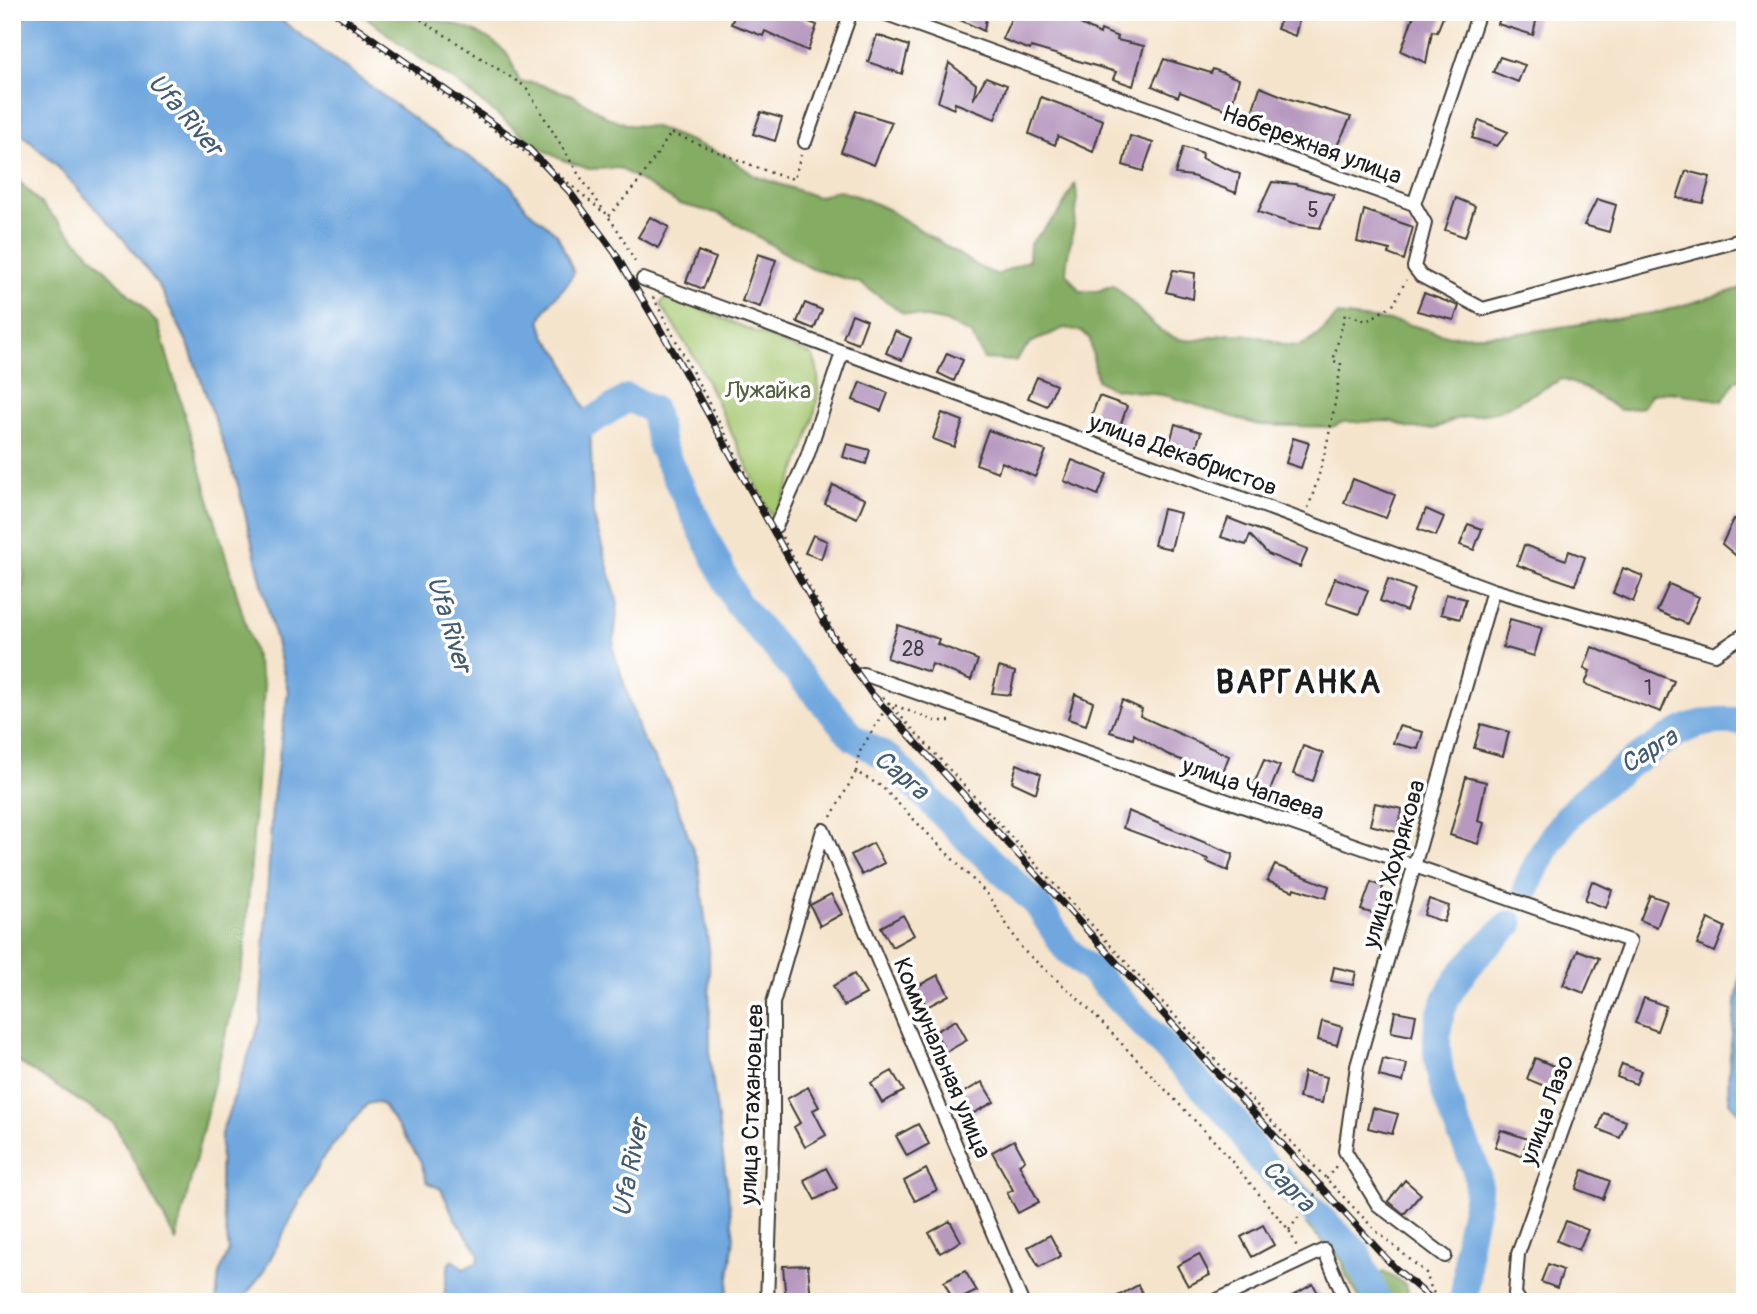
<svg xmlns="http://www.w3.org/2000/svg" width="1757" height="1314" font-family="Pangolin,sans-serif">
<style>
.green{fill:#a6c870;stroke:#617246;stroke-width:2}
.forest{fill:#84ac62;stroke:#50643f;stroke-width:2}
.water{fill:#70a7de;stroke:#46627d;stroke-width:2}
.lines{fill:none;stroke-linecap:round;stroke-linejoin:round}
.river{stroke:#70a7de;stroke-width:28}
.building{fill:#b799bf}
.minor-casing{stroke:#3d3a36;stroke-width:16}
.path{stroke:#3d3a36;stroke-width:2.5;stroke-dasharray:2 5;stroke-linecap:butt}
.minor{stroke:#fff;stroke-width:12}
.rail-casing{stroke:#1c1c1c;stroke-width:7}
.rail{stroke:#fff;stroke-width:4.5;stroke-dasharray:13;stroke-linecap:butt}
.labels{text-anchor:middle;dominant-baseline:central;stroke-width:7;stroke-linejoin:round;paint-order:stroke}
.number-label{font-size:21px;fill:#433b45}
.street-label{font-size:24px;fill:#1c1c1c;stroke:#fff}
.park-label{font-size:24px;fill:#53613e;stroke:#fff}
.water-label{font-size:26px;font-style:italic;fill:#425b73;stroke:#fff}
.district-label{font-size:32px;font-weight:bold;letter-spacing:2px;fill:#1c1c1c;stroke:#fff}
</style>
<rect width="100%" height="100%" fill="#fff"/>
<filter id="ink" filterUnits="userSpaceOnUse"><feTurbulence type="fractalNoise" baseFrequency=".0143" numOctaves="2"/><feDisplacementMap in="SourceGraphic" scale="14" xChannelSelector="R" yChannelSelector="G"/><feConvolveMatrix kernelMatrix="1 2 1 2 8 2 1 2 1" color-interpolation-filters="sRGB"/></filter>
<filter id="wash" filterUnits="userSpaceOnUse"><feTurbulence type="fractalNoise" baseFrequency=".00686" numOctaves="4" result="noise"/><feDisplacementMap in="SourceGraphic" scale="28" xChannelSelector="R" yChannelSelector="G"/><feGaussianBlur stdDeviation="1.57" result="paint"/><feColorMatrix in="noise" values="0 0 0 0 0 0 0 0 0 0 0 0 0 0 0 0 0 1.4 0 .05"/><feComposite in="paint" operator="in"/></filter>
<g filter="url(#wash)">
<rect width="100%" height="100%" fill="#f5e4cc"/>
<path class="green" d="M668 296 812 355C834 393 793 476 777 514L772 515 768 509 698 363 660 304Z"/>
<path class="forest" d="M360 12C402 12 477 20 506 53 512 60 515 73 520 82L536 83 572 95 607 117 629 125 655 127 725 155 755 176 818 197 838 190 865 199 887 209 979 267 997 275 1029 260 1030 244 1060 212 1075 183C1082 213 1067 242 1066 273L1080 291H1098L1113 285C1136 302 1150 331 1179 339 1198 344 1214 334 1232 334 1286 332 1291 372 1337 315L1400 322 1450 336 1515 334 1660 312 1745 287V376L1735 381 1723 401 1669 392 1652 394 1643 407 1620 410 1585 388 1562 379 1499 411 1456 419 1434 429 1409 428 1391 421 1343 422 1332 427 1258 425 1168 396 1111 388 1097 380 1090 339 1082 331 1064 328 1030 343 1015 361 984 359 971 334 946 322 903 313 860 283 810 268 720 214 679 204 619 168 589 169 560 159 535 145 455 81 409 51Z
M12 174 158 324 264 687 244 958 176 1241 114 1123 12 1058V679L24 574 12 532Z
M1322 1207 1327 1226 1342 1232 1353 1244C1353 1258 1355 1273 1369 1280L1384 1272 1406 1285 1411 1302H1362L1346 1276 1342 1260 1306 1225 1312 1208Z"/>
<path class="water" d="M12 12H270L444 141 508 182 527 209 557 234 574 272C567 290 549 298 540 320L545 336 562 357 590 422 593 514 618 603 613 649 641 736 670 786 698 863 709 949 710 1061 734 1237 726 1302H443L449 1263 453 1260 464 1269 478 1262 479 1253 455 1219 441 1189 427 1182 420 1160 383 1105 376 1102 367 1104 323 1157 264 1271 241 1302H216L219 1274 229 1250 220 1190 221 1134 260 1022 272 806 288 691 238 485 188 344 160 288 126 242 54 163 12 125Z
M1745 955V1116C1739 1112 1732 1108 1730 1101 1724 1078 1738 981 1745 955Z"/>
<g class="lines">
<path class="river" d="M552 431 590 422 628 398 653 410 662 448 737 603 854 738 891 760 960 832 1037 904 1066 949 1095 974 1233 1119 1260 1160 1356 1252 1378 1302
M1527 887C1554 819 1587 792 1646 753 1682 729 1700 716 1745 722
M1462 1302C1469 1282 1466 1264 1468 1244 1470 1223 1480 1201 1478 1180 1477 1163 1459 1133 1453 1115 1418 1024 1441 985 1510 924"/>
</g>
<g id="blocks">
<path class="building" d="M736 12H784L817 25 808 51 765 31 763 36 731 24Z
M943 12H987L984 31Z
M1014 12H1057L1100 34 1101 30 1118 37 1117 40 1144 46 1133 86 1113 79 1116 72 1031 47 1030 50 1002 39Z
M1283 12H1301L1295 36 1277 29Z
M1415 12H1445L1437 32 1432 31 1426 63 1401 51Z
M1502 12H1538L1533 35 1498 24Z
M877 35 909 46 902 74 868 62Z
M1500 57 1525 65 1518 82 1493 72Z
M1164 59 1211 73 1213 69 1239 79 1230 111 1180 92 1178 97 1152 86Z
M949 63 976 84 973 100 986 77 1007 85 995 119 955 103 954 109 938 102Z
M1260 87 1290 99 1351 117 1334 152 1249 122Z
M1041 97 1103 120 1093 152 1058 136 1055 145 1029 134Z
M856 111 892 122 874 165 841 152Z
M761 112 782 118 775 141 753 134Z
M1479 120 1508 132 1497 146 1472 138Z
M1130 136 1153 143 1143 171 1123 165Z
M1183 147 1203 153 1201 158 1240 174 1236 193 1192 176 1175 174Z
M1686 171 1710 177 1703 203 1677 198Z
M1272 182 1295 184 1334 195 1320 228 1293 224 1258 212Z
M1456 198 1475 206 1465 237 1445 230Z
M1597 199 1616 205 1609 232 1584 225Z
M1364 210 1413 227 1404 260 1388 254 1390 250 1357 242Z
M650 217 669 227 658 248 638 237Z
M698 251 716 258 703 289 686 282Z
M758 254 776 260 760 307 742 301Z
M1173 270 1195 273 1193 299 1166 292Z
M1424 293 1459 306 1454 320 1417 311Z
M805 303 822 310 814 329 797 322Z
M852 314 867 320 858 344 843 338Z
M895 331 911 338 902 360 886 353Z
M947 353 963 360 954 381 938 373Z
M1037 377 1056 385 1047 406 1028 398Z
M860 382 888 393 881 411 853 400Z
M1099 396 1127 406 1120 427 1091 417Z
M942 413 963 421 954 447 933 439Z
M1175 424 1201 432 1194 454 1169 446Z
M988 430 1046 451 1035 477 1002 462 998 472 976 464Z
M1293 438 1309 443 1301 468 1286 463Z
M847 444 870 450 866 464 843 457Z
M1072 460 1107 474 1098 495 1064 481Z
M1353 479 1395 495 1386 518 1344 503Z
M833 485 865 499 857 518 825 504Z
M1163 509 1180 513 1171 549 1154 545Z
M1426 509 1444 517 1436 536 1418 529Z
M1228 518 1308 549 1300 567 1268 554 1250 535 1246 545 1221 537Z
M1734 519 1745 523V549L1740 559 1722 544Z
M1468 524 1482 529 1474 550 1460 545Z
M813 535 827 541 821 559 805 553Z
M1524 545 1566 560 1569 551 1585 557 1575 585 1517 565Z
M1623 568 1643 576 1633 602 1613 593Z
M1335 578 1368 590 1359 614 1326 603Z
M1388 579 1414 589 1406 611 1380 601Z
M1669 584 1699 597 1687 624 1657 611Z
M1446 594 1466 599 1460 619 1441 614Z
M1510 619 1542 628 1534 656 1503 647Z
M898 625 939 639 937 644 978 660 971 680 932 664 929 672 887 658Z
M1592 647 1674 681 1661 712 1585 684 1590 671 1584 668Z
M999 667 1015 672 1010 695 992 693Z
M1075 694 1093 702 1086 725 1068 719Z
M1122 700 1142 709 1140 716 1229 756 1221 777 1167 754 1134 734 1133 739 1110 732Z
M1481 724 1509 732 1503 756 1474 748Z
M1399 726 1423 732 1418 749 1393 743Z
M1303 746 1323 753 1313 781 1293 774Z
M1264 760 1280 766 1269 793 1253 786Z
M1017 764 1041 774 1036 793 1012 782Z
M1466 777 1486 782 1478 821 1484 823 1478 844 1450 835Z
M1375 803 1402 809 1397 832 1370 825Z
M1128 811 1233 854 1228 871 1207 862 1208 859 1123 828Z
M873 843 884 863 862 875 851 855Z
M1275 865 1329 886 1326 898 1294 888 1293 891 1267 881Z
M1592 881 1612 890 1606 908 1585 900Z
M1371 882 1383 887 1375 914 1361 910Z
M831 894 842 914 820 926 810 905Z
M1650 895 1667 901 1657 927 1640 920Z
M1429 899 1449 906 1444 922 1424 915Z
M903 915 914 935 892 947 881 927Z
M1708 919 1725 927 1715 952 1697 945Z
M1578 950 1599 958 1584 993 1563 985Z
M1334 967 1356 972 1353 985 1331 981Z
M854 974 866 994 844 1006 833 986Z
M938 975 949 995 927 1007 916 987Z
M1644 998 1666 1006 1657 1031 1635 1023Z
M1395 1011 1416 1015 1412 1036 1391 1032Z
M956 1020 967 1040 946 1052 935 1032Z
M1322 1021 1342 1027 1337 1045 1318 1040Z
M1535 1058 1556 1067 1547 1087 1527 1079Z
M1383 1059 1407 1064 1403 1082 1379 1076Z
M1622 1064 1641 1071 1636 1084 1617 1077Z
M892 1071 904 1091 882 1103 871 1083Z
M1304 1072 1327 1077 1322 1103 1299 1098Z
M982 1082 994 1102 972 1114 961 1094Z
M808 1087 819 1107 813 1110 826 1135 805 1147 794 1127 800 1123 787 1099Z
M1373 1108 1398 1114 1392 1134 1368 1128Z
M1604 1113 1626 1121 1620 1138 1598 1129Z
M918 1124 929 1144 907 1156 896 1136Z
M1501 1130 1528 1139 1521 1156 1495 1147Z
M1014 1140 1025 1160 1019 1164 1039 1202 1018 1213 1007 1193 1013 1190 992 1152Z
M826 1168 837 1188 815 1200 804 1180Z
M926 1169 937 1190 915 1201 904 1181Z
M1583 1170 1610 1181 1603 1199 1576 1189Z
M1405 1180 1421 1194 1404 1214 1388 1201Z
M950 1221 961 1241 940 1253 929 1233Z
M1566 1221 1588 1230 1579 1250 1557 1241Z
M1263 1225 1274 1245 1252 1257 1241 1237Z
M1050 1235 1061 1256 1039 1267 1028 1247Z
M1199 1254 1210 1275 1188 1286 1177 1266Z
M1548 1264 1563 1270 1557 1288 1541 1282Z
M808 1265 811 1302H786L783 1266Z
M965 1271 977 1291 954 1302 944 1282Z
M1313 1284 1323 1302H1282Z
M1138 1285 1147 1302H1107Z"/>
</g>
</g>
<g filter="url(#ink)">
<use href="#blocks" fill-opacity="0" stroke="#3d3a36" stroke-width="2"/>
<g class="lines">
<defs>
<path id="minor" d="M881 12 1414 204 1425 223 1414 267 1421 276 1483 309 1745 239
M805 142 851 12
M1414 204 1479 12
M643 279 1493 590 1715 654 1745 634
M776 526 807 457 842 353
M863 674 1630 941 1518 1254 1515 1294 1520 1302
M823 830 1022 1302
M1445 1256 1378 1205 1345 1151 1357 1066 1493 590
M767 1302 773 1129V1003L823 830
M1213 1302 1324 1250 1346 1302"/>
</defs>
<use href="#minor" class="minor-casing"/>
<path class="path" d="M329 12 525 152 543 168 554 171 604 213
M409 12 526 87 579 175 619 232 637 266
M609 216 640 180 671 133 774 174 794 179 801 155
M653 297 766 511
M1308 508C1326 459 1334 413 1341 363L1333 361 1345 314 1367 321 1394 304 1406 280
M782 537 834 632 855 661
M883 697 1264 1113 1376 1231 1426 1273 1432 1291 1443 1302
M856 772 859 753 889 703 934 721H952
M831 817 856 772 881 786 988 895 1023 950 1083 1003 1218 1145 1289 1230 1297 1247
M1289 1230 1336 1166"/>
<use href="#minor" class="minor"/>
<defs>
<path id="rail" d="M335 12 529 149 569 191 615 253 674 353 833 638 871 693 1395 1268 1435 1302"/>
</defs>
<use href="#rail" class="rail-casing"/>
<use href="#rail" class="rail"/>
</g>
</g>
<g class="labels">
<g class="number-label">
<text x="1313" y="210">5</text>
<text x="913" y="649">28</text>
<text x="1648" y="688">1</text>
</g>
<g class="street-label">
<text transform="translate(1312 145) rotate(20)">Набережная улица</text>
<text transform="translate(1183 455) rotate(20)">улица Декабристов</text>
<text transform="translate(1253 789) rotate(19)">улица Чапаева</text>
<text transform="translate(1394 864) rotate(-74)">улица Хохрякова</text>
<text transform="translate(942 1058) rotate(67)">Коммунальная улица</text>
<text transform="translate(752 1104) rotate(-88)">улица Стахановцев</text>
<text transform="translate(1547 1110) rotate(-70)">улица Лазо</text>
</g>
<g class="park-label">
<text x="768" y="390">Лужайка</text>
</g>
<g class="water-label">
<text transform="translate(185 115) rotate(49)">Ufa River</text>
<text transform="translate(449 624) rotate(73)">Ufa River</text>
<text transform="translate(1649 751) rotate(-32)">Сарга</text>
<text transform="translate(901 775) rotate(40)">Сарга</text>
<text transform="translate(631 1168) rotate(-79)">Ufa River</text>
<text transform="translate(1288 1186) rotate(45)">Сарга</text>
</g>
<g class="district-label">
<text x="1299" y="683">ВАРГАНКА</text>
</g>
</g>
<rect width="1757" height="1314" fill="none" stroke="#fff" stroke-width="42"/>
</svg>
